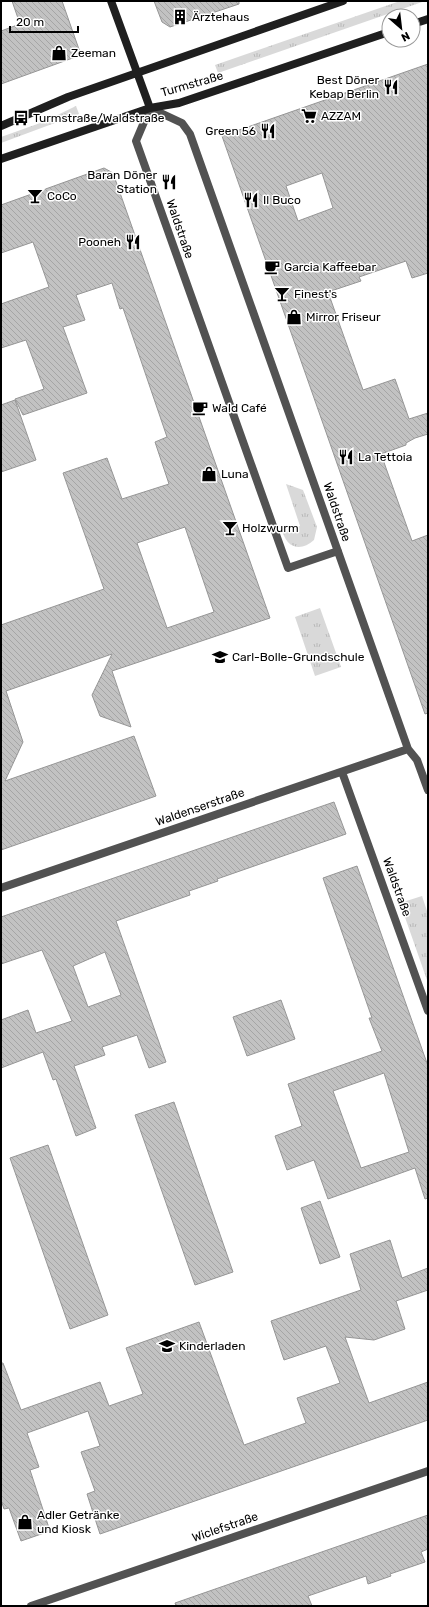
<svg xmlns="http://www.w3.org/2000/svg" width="429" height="1607" font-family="Rubik,sans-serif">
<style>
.grass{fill:url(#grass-tufts)}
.building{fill:url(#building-back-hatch);stroke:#969696;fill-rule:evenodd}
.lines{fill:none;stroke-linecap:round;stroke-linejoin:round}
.street{stroke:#525252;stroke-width:8}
.secondary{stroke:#1f1f1f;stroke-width:8}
.labels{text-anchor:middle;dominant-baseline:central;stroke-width:3;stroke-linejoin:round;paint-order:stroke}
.poi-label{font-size:12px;fill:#000;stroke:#fff;text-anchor:start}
.street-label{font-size:12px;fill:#000;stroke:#fff}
</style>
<defs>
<pattern id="grass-tufts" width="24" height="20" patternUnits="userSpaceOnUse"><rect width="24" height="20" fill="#d9d9d9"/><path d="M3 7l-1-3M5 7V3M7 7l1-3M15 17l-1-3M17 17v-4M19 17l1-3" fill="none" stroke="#b8b8b8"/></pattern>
<pattern id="building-back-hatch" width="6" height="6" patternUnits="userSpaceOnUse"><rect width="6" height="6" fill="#c2c2c2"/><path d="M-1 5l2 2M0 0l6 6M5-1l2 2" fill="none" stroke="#a5a5a5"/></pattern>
</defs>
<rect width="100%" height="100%" fill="#fff"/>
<path class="grass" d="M400 1H425L218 73 215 65Z
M76 106 79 114 1 143V137L43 122Z
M286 484 303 490 317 527 314 540C302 551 288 549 283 533L300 526Z
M320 608 341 667 315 676 295 617Z
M422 896 428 914V983L400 903Z"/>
<path class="building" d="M12 1H62L81 55 1 84V31L20 24Z
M154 1H239V4L170 27 162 22Z
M428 64V273L412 278 406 261 359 277 361 281 328 292 363 390 395 379 409 419 428 413V434L415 438 406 443V445L381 454 412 541 428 535V713L425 714 222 136ZM322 173 333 208 298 221 286 186Z
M104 168 113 173 270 618 112 671 131 727 100 716 92 695 112 654 6 691 23 742 5 781 134 736 156 796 1 850V625L104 589 63 473 107 458 122 499 169 484 155 442 167 437 123 308 120 309 112 283 76 295 85 320 63 327 87 393 23 415 15 399 44 389 26 340 1 348V304L49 287 33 242 1 253V205ZM185 527 214 612 167 628 137 543Z
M15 400 36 460 1 472V405Z
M334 802 346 834 217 879 218 881 189 891 190 895 116 921 166 1062 149 1068 137 1035 102 1047 105 1055 74 1066 96 1128 76 1136 56 1079 53 1080 43 1052 1 1068V1020L28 1010 36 1033 72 1021 42 950 1 964V917ZM105 952 121 995 88 1007 73 966Z
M357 866 428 1066V1198L425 1199 415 1168 328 1199 314 1160 287 1170 275 1136 302 1126 288 1084 382 1051 369 1018H372L323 878ZM384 1073 409 1152 361 1168 333 1091Z
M281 1000 295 1039 247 1056 233 1017Z
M174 1102 233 1272 195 1285 135 1115Z
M48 1145 108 1315 70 1329 10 1158Z
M320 1201 340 1257 320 1264 301 1208Z
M390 1240 402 1278 428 1268V1290L396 1301 405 1329 374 1340 345 1337 369 1403 428 1382V1420L100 1534 87 1494 95 1491 81 1452 100 1446 88 1411 27 1433 39 1467 30 1470 50 1531 21 1541 9 1508 4 1509 1 1500V1363H3L21 1410 100 1382 109 1406 143 1394 126 1348 199 1322 244 1445 306 1423 297 1398 340 1383 326 1346 284 1360 271 1321 361 1290 350 1254Z
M428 1515V1549L421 1552 425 1562 390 1574 391 1576 368 1584 366 1576 308 1596 312 1606H176L175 1603Z"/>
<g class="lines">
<path class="street" d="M338 551 288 568 136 141 150 108 182 123 190 134 408 749 417 760 428 790
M342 772 428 1011
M1 888 408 749
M31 1606 428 1471"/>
<path class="secondary" d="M111 1 150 108
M413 24 428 19
M1 126 68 97 343 1
M1 159 150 108 179 103 389 32"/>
</g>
<defs>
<symbol id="building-bare" viewBox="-9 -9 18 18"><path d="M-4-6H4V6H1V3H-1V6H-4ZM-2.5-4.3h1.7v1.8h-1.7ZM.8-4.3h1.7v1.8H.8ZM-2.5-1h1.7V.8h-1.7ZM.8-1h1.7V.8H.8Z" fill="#000" stroke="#fff" stroke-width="2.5" paint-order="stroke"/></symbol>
<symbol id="shop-bare" viewBox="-9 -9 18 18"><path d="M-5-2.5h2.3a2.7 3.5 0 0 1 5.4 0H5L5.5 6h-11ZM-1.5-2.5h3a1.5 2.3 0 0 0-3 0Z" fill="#000" stroke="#fff" stroke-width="2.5" paint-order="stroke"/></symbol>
<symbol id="restaurant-bare" viewBox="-9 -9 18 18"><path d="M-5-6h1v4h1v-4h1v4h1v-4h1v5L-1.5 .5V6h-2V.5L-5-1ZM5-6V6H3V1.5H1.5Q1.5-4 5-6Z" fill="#000" stroke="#fff" stroke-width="2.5" paint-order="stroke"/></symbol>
<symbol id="supermarket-bare" viewBox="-9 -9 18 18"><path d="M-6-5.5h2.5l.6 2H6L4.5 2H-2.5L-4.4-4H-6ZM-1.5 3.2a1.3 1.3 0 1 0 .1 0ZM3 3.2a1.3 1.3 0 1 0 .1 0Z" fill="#000" stroke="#fff" stroke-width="2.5" paint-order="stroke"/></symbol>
<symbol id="bus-bare" viewBox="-9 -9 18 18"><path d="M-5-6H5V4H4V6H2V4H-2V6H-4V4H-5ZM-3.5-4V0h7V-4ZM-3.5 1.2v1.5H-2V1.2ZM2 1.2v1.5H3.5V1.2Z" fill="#000" stroke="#fff" stroke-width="2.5" paint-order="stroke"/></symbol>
<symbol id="bar-bare" viewBox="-9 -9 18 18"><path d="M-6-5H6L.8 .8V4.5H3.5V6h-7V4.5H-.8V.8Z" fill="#000" stroke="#fff" stroke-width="2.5" paint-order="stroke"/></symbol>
<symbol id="cafe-bare" viewBox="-9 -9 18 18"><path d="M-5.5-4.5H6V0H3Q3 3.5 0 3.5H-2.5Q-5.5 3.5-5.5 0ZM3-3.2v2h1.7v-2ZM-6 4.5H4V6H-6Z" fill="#000" stroke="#fff" stroke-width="2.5" paint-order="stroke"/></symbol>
<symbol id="school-bare" viewBox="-9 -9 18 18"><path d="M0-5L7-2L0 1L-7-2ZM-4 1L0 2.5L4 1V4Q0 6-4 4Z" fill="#000" stroke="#fff" stroke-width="2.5" paint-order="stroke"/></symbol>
</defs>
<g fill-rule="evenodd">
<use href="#building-bare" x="169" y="6" width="22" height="22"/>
<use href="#shop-bare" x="48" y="42" width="22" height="22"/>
<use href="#restaurant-bare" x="380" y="76" width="22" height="22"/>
<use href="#supermarket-bare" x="298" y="105" width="22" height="22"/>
<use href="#bus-bare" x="10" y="107" width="22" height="22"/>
<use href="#restaurant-bare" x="257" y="120" width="22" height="22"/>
<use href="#restaurant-bare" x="158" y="171" width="22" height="22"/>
<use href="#bar-bare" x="24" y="185" width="22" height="22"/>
<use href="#restaurant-bare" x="240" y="189" width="22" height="22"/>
<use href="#restaurant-bare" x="122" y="231" width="22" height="22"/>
<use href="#cafe-bare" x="261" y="256" width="22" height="22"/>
<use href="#bar-bare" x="271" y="283" width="22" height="22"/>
<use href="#shop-bare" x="283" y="306" width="22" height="22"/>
<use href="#cafe-bare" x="189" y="397" width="22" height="22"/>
<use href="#restaurant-bare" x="335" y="446" width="22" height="22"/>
<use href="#shop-bare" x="198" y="463" width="22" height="22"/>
<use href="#bar-bare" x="219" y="517" width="22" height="22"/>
<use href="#school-bare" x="209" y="646" width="22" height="22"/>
<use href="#school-bare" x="156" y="1335" width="22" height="22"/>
<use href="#shop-bare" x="14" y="1511" width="22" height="22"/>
</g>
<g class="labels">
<g class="poi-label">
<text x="192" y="17">Ärztehaus</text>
<text x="71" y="53">Zeeman</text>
<text x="379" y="80" text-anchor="end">Best Döner<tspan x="379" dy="14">Kebap Berlin</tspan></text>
<text x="321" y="116">AZZAM</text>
<text x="33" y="118">Turmstraße/Waldstraße</text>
<text x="256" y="131" text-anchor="end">Green 56</text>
<text x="157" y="175" text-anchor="end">Baran Döner<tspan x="157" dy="14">Station</tspan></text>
<text x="47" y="196">CoCo</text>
<text x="263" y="200">Il Buco</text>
<text x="121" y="242" text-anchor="end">Pooneh</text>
<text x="284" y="267">Garcia Kaffeebar</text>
<text x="294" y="294">Finest's</text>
<text x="306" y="317">Mirror Friseur</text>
<text x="212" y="408">Wald Café</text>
<text x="358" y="457">La Tettoia</text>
<text x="221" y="474">Luna</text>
<text x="242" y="528">Holzwurm</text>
<text x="232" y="657">Carl-Bolle-Grundschule</text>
<text x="179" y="1346">Kinderladen</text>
<text x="37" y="1515">Adler Getränke<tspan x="37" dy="14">und Kiosk</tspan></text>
</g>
<g class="street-label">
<text transform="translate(192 84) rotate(-16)">Turmstraße</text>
<text transform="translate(180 229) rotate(71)">Waldstraße</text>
<text transform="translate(337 512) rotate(71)">Waldstraße</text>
<text transform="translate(200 807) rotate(-19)">Waldenserstraße</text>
<text transform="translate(397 887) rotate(70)">Waldstraße</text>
<text transform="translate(225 1527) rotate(-19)">Wiclefstraße</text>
</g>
</g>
<rect width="429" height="1607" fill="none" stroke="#000000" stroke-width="4"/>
<g transform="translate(401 28) rotate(152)"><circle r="19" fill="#ffffff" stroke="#999999"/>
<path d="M0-3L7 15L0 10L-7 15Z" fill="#000000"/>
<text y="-6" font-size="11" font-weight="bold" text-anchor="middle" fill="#000000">N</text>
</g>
<path d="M10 26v6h68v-6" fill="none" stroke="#000000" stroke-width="2"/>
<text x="16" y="26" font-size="12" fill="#000000" stroke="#ffffff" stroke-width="3" paint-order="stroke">20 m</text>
</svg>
